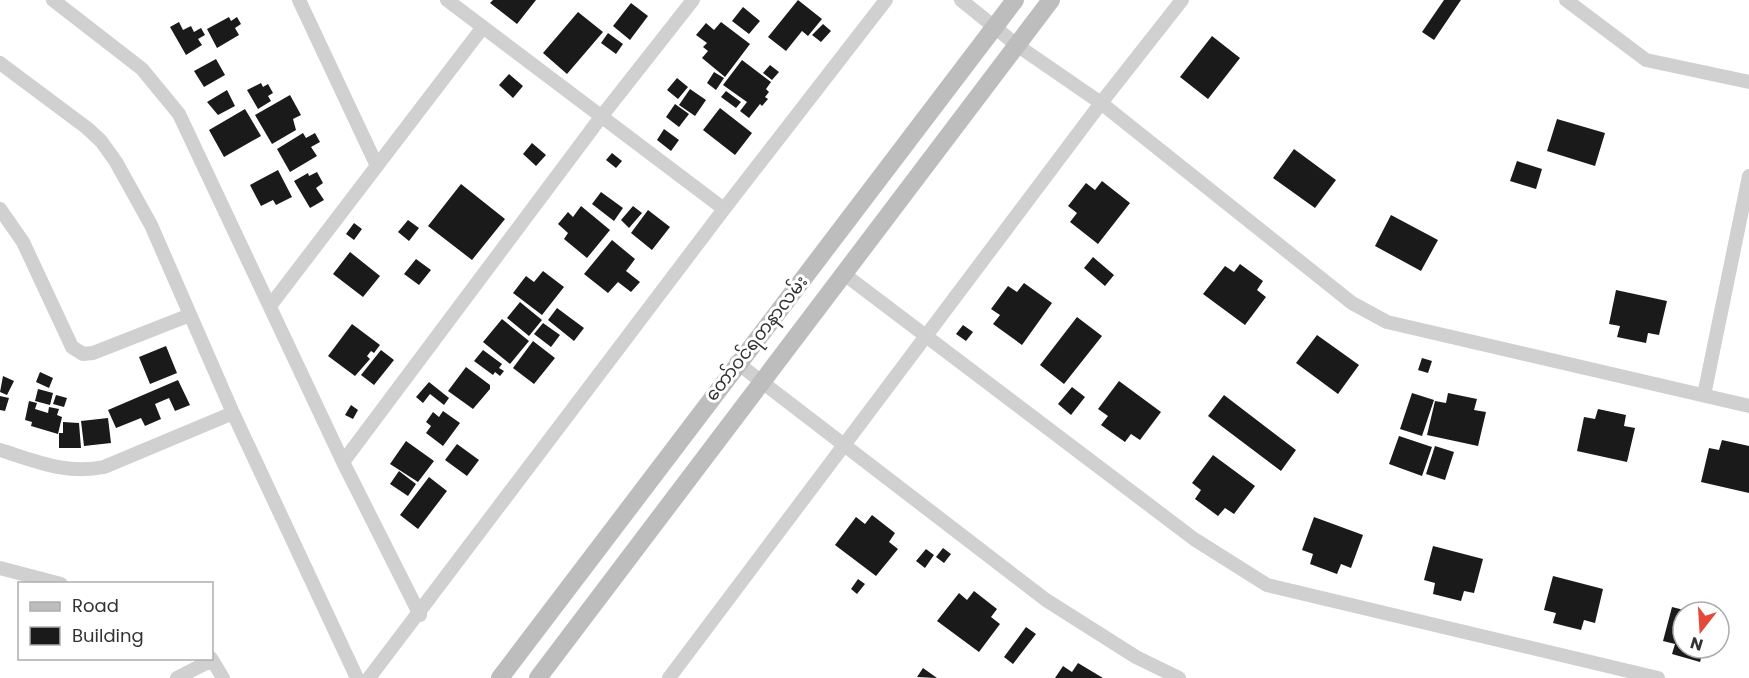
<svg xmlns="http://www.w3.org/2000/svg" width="1749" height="678" font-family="Poppins,'Noto Sans Myanmar',sans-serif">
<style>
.building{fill:#1a1a1a}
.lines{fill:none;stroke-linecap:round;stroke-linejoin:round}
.minor{stroke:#d0d0d0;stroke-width:14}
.secondary{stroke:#bdbdbd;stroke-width:18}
.labels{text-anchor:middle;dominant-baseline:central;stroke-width:6;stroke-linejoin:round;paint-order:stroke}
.street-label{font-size:18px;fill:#333;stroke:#fff}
</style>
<rect width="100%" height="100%" fill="#fff"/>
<path class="building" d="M493 0H536L517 24 490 3Z
M798 0 822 19 808 36 802 31 786 51 768 37Z
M1444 0H1461L1434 40 1422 32Z
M631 3 648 16 630 40 613 26Z
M743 7 760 21 749 34 732 21Z
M578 12 603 32 567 74 543 53Z
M229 17 231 21 237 17 241 24 235 28 239 35 217 48 207 29Z
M179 22 183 30 191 26 194 32 201 28 205 35 198 39 202 45 186 55 170 27Z
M721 22 750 44 725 77 702 58 708 51 703 47 707 43 696 35 706 23 714 30Z
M823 24 831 31 821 42 812 35Z
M608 33 623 44 616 54 601 43Z
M1212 36 1240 58 1208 99 1180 77Z
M216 59 225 75 204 87 194 71Z
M742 60 771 82 766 89 769 92 765 97 768 99 762 106 760 104 749 118 740 111 747 102 723 85Z
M770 65 779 72 772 80 763 73Z
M714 72 724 78 716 90 707 83Z
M509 74 523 86 513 98 499 85Z
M677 78 688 87 678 99 667 90Z
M261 83 263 87 268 84 273 93 268 96 271 101 258 109 247 90Z
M690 89 706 100 695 116 679 105Z
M227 90 235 106 218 115 207 102Z
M726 91 741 102 736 108 721 97Z
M290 95 301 115 293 119 296 130 272 144 255 115Z
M675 104 689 114 679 127 666 117Z
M720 108 752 133 735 155 703 130Z
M245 109 261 136 224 157 209 130Z
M1557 119 1605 133 1595 166 1547 151Z
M664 129 679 140 671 151 657 140Z
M303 133 306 138 315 133 320 142 311 147 317 156 290 172 277 149Z
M532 143 546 155 536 166 523 154Z
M1294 149 1336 180 1315 208 1273 178Z
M612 153 622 161 616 168 606 160Z
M1517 161 1542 169 1536 189 1510 181Z
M278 170 292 197 276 205 273 200 261 206 250 185Z
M317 172 323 183 316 188 324 200 310 208 294 181 308 173 309 176Z
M1102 181 1130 203 1098 244 1070 222 1077 213 1068 206 1086 183 1095 190Z
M461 184 505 219 472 260 428 226Z
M601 192 623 208 614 221 592 204Z
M581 206 610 230 587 258 564 239 568 233 558 224 568 212 573 217Z
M633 206 642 213 629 228 621 220Z
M648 210 670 227 652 250 631 233Z
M1391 215 1438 240 1421 271 1375 246Z
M408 220 419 228 409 241 398 232Z
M354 223 362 229 354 240 346 234Z
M612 240 635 259 626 271 640 282 631 292 618 282 608 293 584 274Z
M350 252 380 276 363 297 333 274Z
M1093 257 1114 275 1105 286 1084 268Z
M416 259 431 270 419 285 404 274Z
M1240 264 1263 281 1257 290 1266 297 1245 325 1203 294 1225 266 1234 272Z
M543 271 564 287 542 315 513 293 526 276 534 282Z
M1024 283 1052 303 1022 345 993 324 1000 315 991 309 1008 286 1017 292Z
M1616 290 1667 301 1659 335 1648 333 1646 343 1617 337 1620 326 1609 324Z
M520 302 542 320 529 336 507 318Z
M557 308 584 328 574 341 548 320Z
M1077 317 1102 336 1064 384 1040 365Z
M502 319 529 341 510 364 483 342Z
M543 323 560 335 551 347 534 334Z
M352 324 380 345 374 353 371 351 367 356 370 359 355 376 328 356Z
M963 325 973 332 966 341 956 334Z
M1317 335 1359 365 1338 394 1296 363Z
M533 341 555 358 534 384 513 368Z
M166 346 177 373 150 384 139 357Z
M381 350 394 360 374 385 361 375Z
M483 350 502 364 499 368 504 371 500 376 495 372 493 375 474 361Z
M1422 358 1432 361 1428 373 1418 370Z
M466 367 490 385V389L473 409 448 391Z
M40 372 53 378 49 388 36 382Z
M3 376 14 381 7 395 0 392Z
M178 380 190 405 175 411 169 398 155 404 161 419 145 426 141 418 116 428 108 410Z
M1119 381 1161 412 1140 440 1131 434 1125 442 1101 425 1108 416 1098 409Z
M429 382 449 398 444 405 430 394 423 403 416 397Z
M1072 387 1085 397 1071 415 1058 404Z
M38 389 53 393 50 405 35 401Z
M1412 393 1434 400 1422 436 1400 429Z
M1448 393 1477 399 1474 410 1486 412 1478 446 1427 435 1435 401 1446 403Z
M56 395 67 398 64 407 53 404Z
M1224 395 1296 450 1281 471 1208 416Z
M0 396 9 398 5 411 0 410Z
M29 401 37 403 35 409 48 413 49 407 59 409 57 415 62 417 58 434 31 426 32 422 25 420Z
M351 405 358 410 353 419 345 415Z
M1598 409 1626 415 1624 426 1635 428 1627 462 1577 451 1584 417 1595 419Z
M443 411 460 423 443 446 426 433 431 426 426 422 433 412 439 417Z
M108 418 111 443 84 446 81 421Z
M63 422 79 423 81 448H59V433H63Z
M1399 436 1432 447 1422 476 1389 464Z
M1722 440 1749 446V493L1701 482 1709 448 1719 450Z
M406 441 434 461 418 482 390 464Z
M457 444 479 460 467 476 445 460Z
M1435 446 1454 452 1445 480 1426 474Z
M1213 455 1255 486 1234 514 1225 508 1218 516 1195 499 1201 490 1192 483Z
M399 471 416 484 408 496 390 484Z
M429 477 447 491 418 529 400 515Z
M872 515 895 533 889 542 898 549 876 576 835 545 856 517 865 524Z
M1314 517 1363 535 1351 568 1341 564 1337 574 1310 564 1313 554 1302 550Z
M1433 546 1483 559 1474 593 1464 591 1461 601 1433 594 1435 583 1424 580Z
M943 548 951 554 944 563 936 557Z
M926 549 934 555 925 568 916 561Z
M1553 576 1603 589 1595 623 1584 620 1581 630 1553 623 1556 613 1544 610Z
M858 579 865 584 857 594 851 589Z
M974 591 997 609 991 617 1000 624 979 652 937 621 959 593 967 600Z
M1672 607 1688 611 1683 612V648H1715L1714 654 1703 651 1700 662 1672 654 1675 644 1663 641Z
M1026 627 1036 634 1013 664 1004 657Z
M1078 663 1103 678H1055L1063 666 1072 672Z
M923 668 937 678 917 677Z"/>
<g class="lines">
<path class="minor" d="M53 0 142 69 179 114 343 462 420 615
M299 0 377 166
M447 0 724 209
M961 0 1018 46 1101 103 1352 303 1387 322 1749 406
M1566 0 1646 60 1749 82
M0 63 87 128 101 141 116 162 151 225 233 413 357 678
M0 209 23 242 72 347 83 354 93 353 190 315
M844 274 1194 539 1267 585 1658 678
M270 306 483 27
M736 362 1046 600 1136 657 1179 678
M1704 395 1749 176
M0 450C35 461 67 475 104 467L233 413
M343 462 601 117 693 0
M0 568 61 584
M211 658 223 678
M177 678 212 660
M369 678 724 209 886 0
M669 678 1101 103 1182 0"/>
<path class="secondary" d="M500 678C670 451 843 226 1015 0
M538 678 1051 0"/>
</g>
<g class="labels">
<g class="street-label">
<text transform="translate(756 338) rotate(-52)">တော်ဝင်ရတနာလမ်း</text>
</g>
</g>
<rect x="18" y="582" width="195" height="78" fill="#ffffff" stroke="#adadad" stroke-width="1.5"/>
<rect x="30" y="602" width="30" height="9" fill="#bdbdbd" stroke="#adadad" stroke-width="1.5"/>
<text x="72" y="612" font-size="18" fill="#333333">Road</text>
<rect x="30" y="627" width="30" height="18" fill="#1a1a1a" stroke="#adadad" stroke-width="1.5"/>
<text x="72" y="642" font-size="18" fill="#333333">Building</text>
<g transform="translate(1701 630) rotate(197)"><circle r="28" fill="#ffffff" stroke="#adadad" stroke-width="1.5"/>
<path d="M0-4.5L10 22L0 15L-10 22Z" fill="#e44a3a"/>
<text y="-9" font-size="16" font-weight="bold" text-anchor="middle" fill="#333333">N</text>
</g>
</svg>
